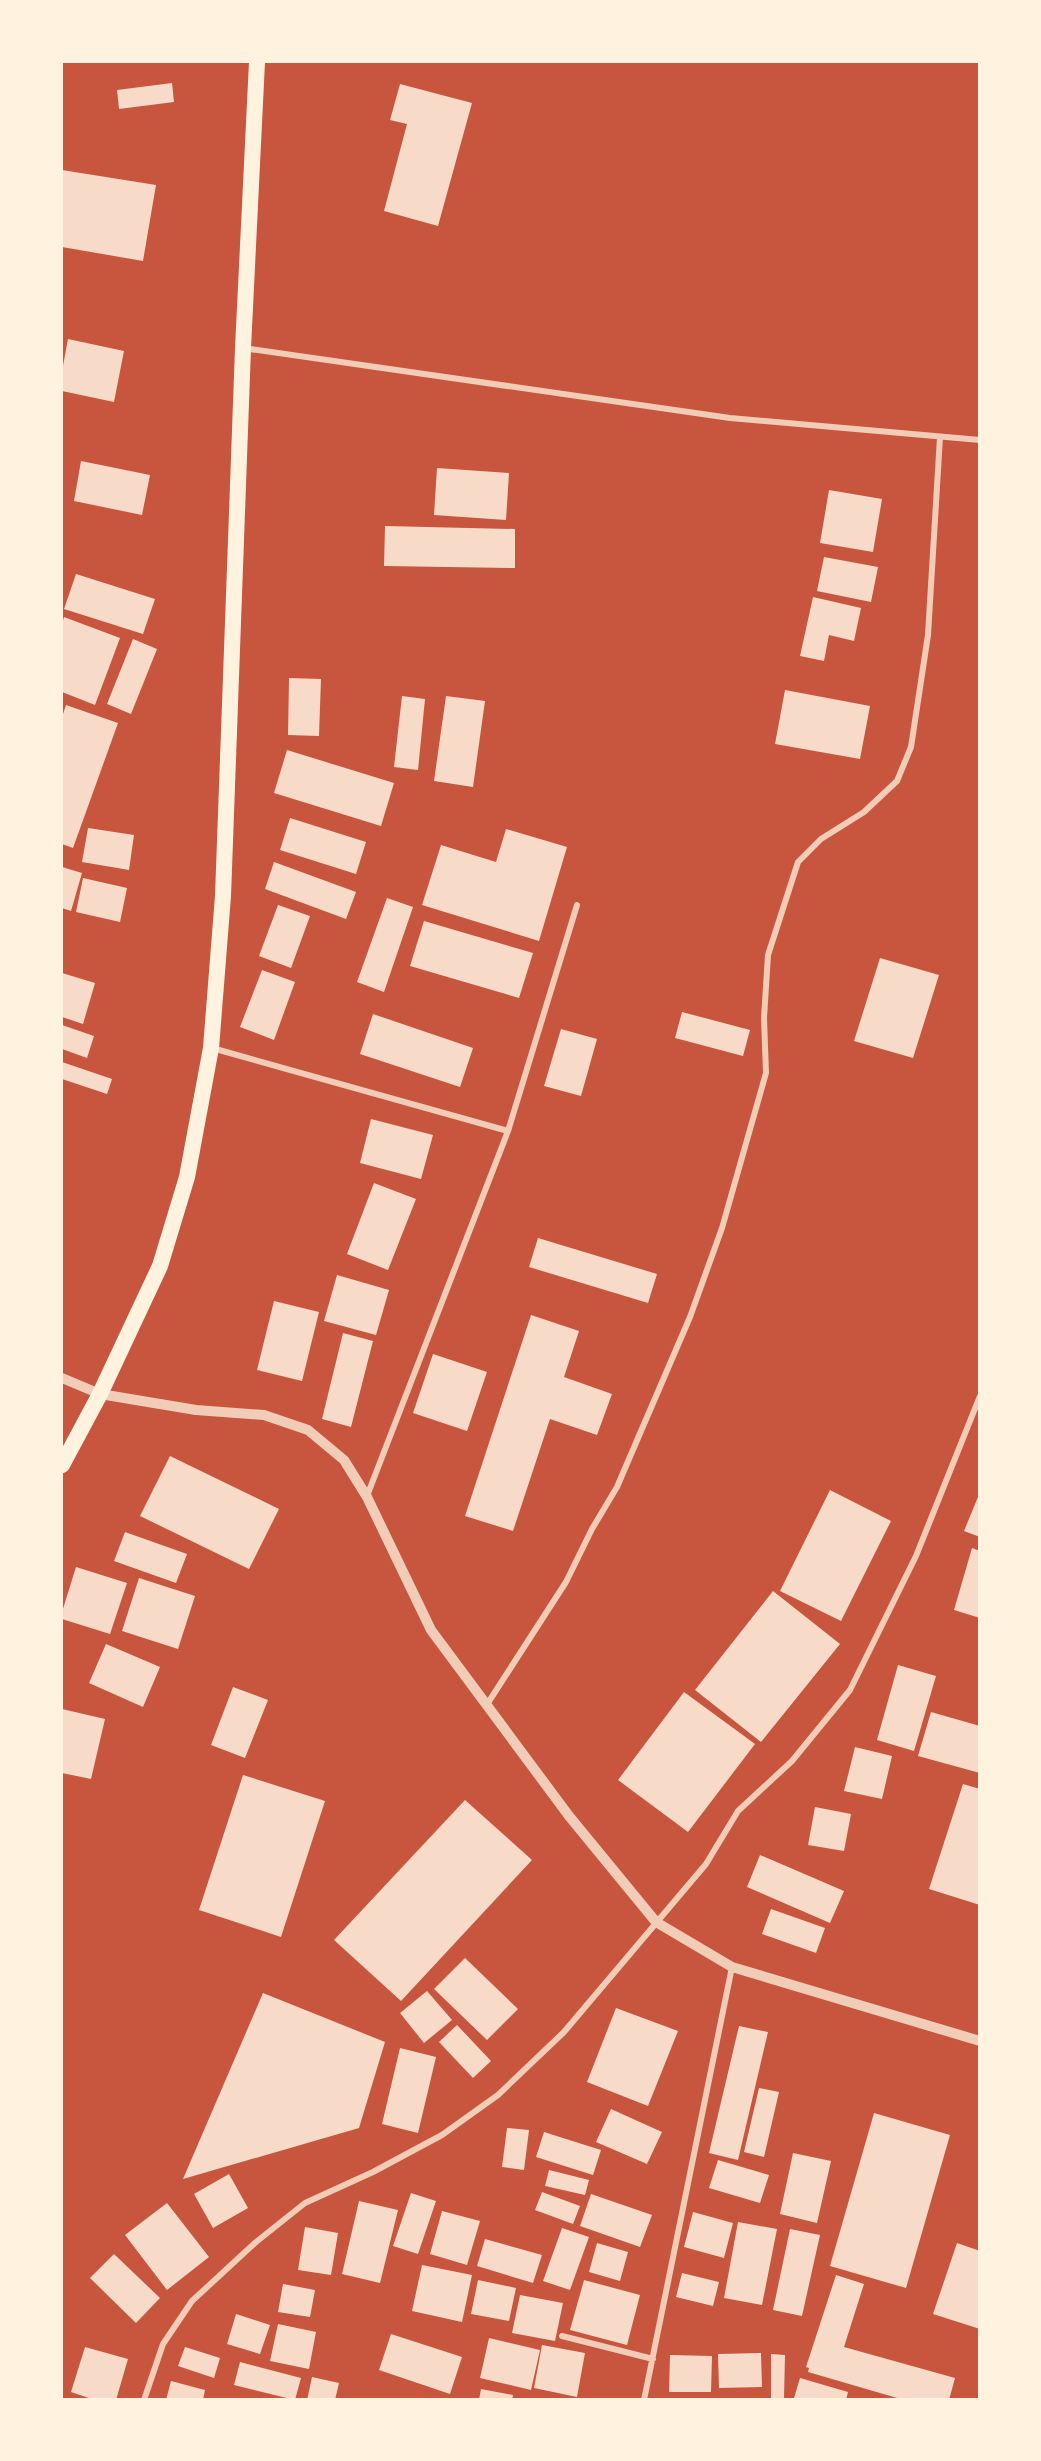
<svg xmlns="http://www.w3.org/2000/svg" width="1041" height="2461" font-family="Bitter,serif">
<style>
.building{fill:#f7dbc8}
.lines{fill:none;stroke-linecap:round;stroke-linejoin:round}
.minor{stroke:#f1ccb7;stroke-width:6}
.tertiary{stroke:#f1ccb7;stroke-width:10}
.trunk{stroke:#fff3e0;stroke-width:16}
</style>
<rect width="100%" height="100%" fill="#c8553d"/>
<path class="building" d="M172 83 174 102 119 109 117 90Z
M400 84 472 103 438 226 384 211 407 124 390 120Z
M62 170 156 185 143 261 62 247Z
M68 339 124 351 114 402 62 391V371Z
M81 461 150 475 142 515 74 501Z
M437 468 509 473 506 520 434 515Z
M829 490 882 499 873 552 820 543Z
M385 526 515 529V568L384 566Z
M824 557 878 567 871 602 817 591Z
M76 574 155 599 143 634 64 609Z
M813 597 861 608 854 641 829 635 824 661 800 656Z
M64 617 120 638 95 705 62 692V624Z
M133 639 157 649 131 714 107 704Z
M289 678 321 679 319 736 288 735Z
M785 690 870 706 860 759 775 744Z
M402 696 425 699 418 770 394 767Z
M446 696 485 701 473 787 434 781Z
M66 705 118 723 73 848 62 844V717Z
M287 750 394 783 381 826 274 793Z
M290 818 366 842 356 874 280 850Z
M88 828 134 835 129 870 82 862Z
M506 829 567 847 539 941 422 905 441 845 496 862Z
M274 862 356 892 346 919 265 889Z
M62 867 82 873 71 911 62 908Z
M83 878 127 888 120 922 76 912Z
M387 898 413 907 384 992 357 982Z
M278 905 310 916 291 968 259 956Z
M424 921 533 953 519 998 410 966Z
M880 958 939 975 913 1058 854 1041Z
M262 970 295 982 274 1040 240 1027Z
M62 973 95 983 83 1024 62 1017Z
M682 1012 750 1030 743 1056 675 1038Z
M373 1014 473 1048 460 1087 360 1054Z
M62 1025 94 1036 87 1058 62 1049Z
M561 1029 597 1039 581 1096 544 1086Z
M62 1062 112 1079 107 1094 62 1079Z
M371 1119 433 1135 421 1179 360 1163Z
M374 1183 416 1199 388 1270 347 1254Z
M538 1238 657 1274 648 1303 529 1267Z
M337 1275 389 1290 376 1335 324 1321Z
M274 1301 319 1312 302 1381 257 1370Z
M531 1315 579 1331 564 1377 612 1394 597 1435 550 1419 513 1531 465 1516Z
M343 1333 373 1341 351 1427 322 1419Z
M433 1354 487 1372 467 1431 413 1413Z
M170 1456 279 1509 249 1569 140 1516Z
M830 1490 891 1521 841 1621 780 1591Z
M980 1492V1537L964 1531Z
M125 1532 187 1554 176 1583 114 1561Z
M972 1548 980 1551V1618L954 1610Z
M76 1567 127 1583 110 1634 62 1619V1612Z
M139 1578 195 1596 178 1649 122 1631Z
M773 1591 840 1644 761 1742 695 1690Z
M106 1644 160 1667 143 1707 89 1683Z
M898 1665 936 1676 914 1751 877 1740Z
M233 1687 268 1700 245 1758 211 1745Z
M684 1692 755 1744 688 1832 618 1780Z
M62 1709 105 1719 91 1779 62 1773Z
M931 1712 980 1726V1773L918 1756Z
M855 1747 892 1756 882 1799 844 1791Z
M243 1775 325 1801 281 1937 199 1910Z
M963 1784 980 1789V1905L929 1889Z
M465 1800 532 1860 401 2001 334 1940Z
M815 1807 851 1814 844 1851 808 1845Z
M760 1855 844 1891 830 1923 747 1887Z
M771 1909 825 1928 816 1953 762 1934Z
M465 1958 518 2009 487 2040 434 1989Z
M427 1991 452 2020 424 2043 400 2013Z
M263 1993 385 2042 359 2128 183 2179Z
M616 2008 678 2031 648 2106 587 2082Z
M457 2025 491 2061 473 2078 439 2042Z
M739 2026 768 2032 738 2160 709 2153Z
M400 2048 436 2057 418 2133 382 2124Z
M759 2088 779 2092 764 2157 744 2152Z
M611 2109 662 2132 647 2164 596 2142Z
M874 2113 950 2135 906 2288 830 2266Z
M507 2128 529 2130 524 2170 502 2167Z
M544 2132 601 2150 593 2175 536 2157Z
M793 2153 831 2161 817 2223 780 2214Z
M718 2160 769 2175 760 2203 709 2188Z
M549 2170 589 2180 585 2195 545 2186Z
M229 2174 248 2208 213 2228 194 2194Z
M542 2192 580 2206 573 2224 535 2210Z
M411 2193 436 2201 418 2254 393 2246Z
M591 2194 652 2215 640 2247 580 2226Z
M359 2201 398 2210 380 2283 342 2274Z
M167 2203 209 2257 167 2290 125 2235Z
M442 2211 480 2221 467 2265 430 2254Z
M693 2212 733 2223 724 2258 684 2247Z
M738 2222 777 2229 762 2305 724 2298Z
M305 2227 338 2233 331 2275 298 2270Z
M562 2228 589 2237 570 2290 543 2281Z
M790 2229 820 2235 802 2316 773 2310Z
M485 2239 542 2255 533 2283 477 2266Z
M597 2243 628 2252 620 2281 589 2272Z
M957 2243 980 2251V2329L933 2314Z
M114 2254 160 2298 136 2323 90 2278Z
M422 2265 472 2275 462 2322 412 2311Z
M682 2273 719 2282 713 2306 676 2297Z
M836 2275 864 2284 844 2347 955 2378 949 2400H904L808 2372 809 2368 806 2367Z
M478 2280 516 2288 509 2321 471 2314Z
M584 2280 640 2295 627 2345 570 2330Z
M283 2284 315 2290 310 2317 278 2312Z
M520 2295 563 2303 555 2341 512 2333Z
M236 2314 270 2325 260 2354 227 2344Z
M278 2324 316 2332 309 2369 270 2361Z
M391 2334 462 2357 450 2394 379 2370Z
M489 2338 540 2350 531 2390 480 2378Z
M542 2345 585 2353 577 2397 534 2388Z
M85 2347 128 2359 116 2400H95L71 2392Z
M185 2347 220 2358 214 2378 178 2366Z
M761 2353 762 2387 719 2388 718 2354Z
M771 2354 785 2355 784 2398H771Z
M670 2355 712 2356 711 2392H669Z
M240 2362 301 2378 295 2400 234 2385Z
M312 2377 339 2383 335 2400H307Z
M800 2378 848 2392 846 2400H800L794 2398Z
M171 2381 205 2390 203 2400H166Z
M481 2389 513 2395 512 2400H479Z"/>
<g class="lines">
<path class="minor" d="M243 348 730 418 980 440
M212 1048 508 1131
M367 1496 508 1131 577 905
M486 1706 566 1582 592 1529 617 1487 690 1317 722 1228 766 1073 764 1018 768 955 798 862 821 839 864 812 897 781 911 747 928 635 940 437
M562 2336 653 2359
M144 2400 163 2344 192 2301 256 2242 305 2203 373 2172 442 2135 498 2095 564 2032 706 1864 738 1811 792 1761 850 1690 916 1556 980 1396
M644 2400 732 1967"/>
<path class="tertiary" d="M62 1378 100 1394 196 1410 264 1415 308 1430 344 1460 367 1497 431 1630 569 1816 656 1922 732 1967 980 2041"/>
<path class="trunk" d="M62 1465 100 1394 160 1266 187 1177 211 1048 223 896 243 348 257 62"/>
</g>
<rect width="1041" height="2461" fill="none" stroke="#fff3e0" stroke-width="126"/>
</svg>
